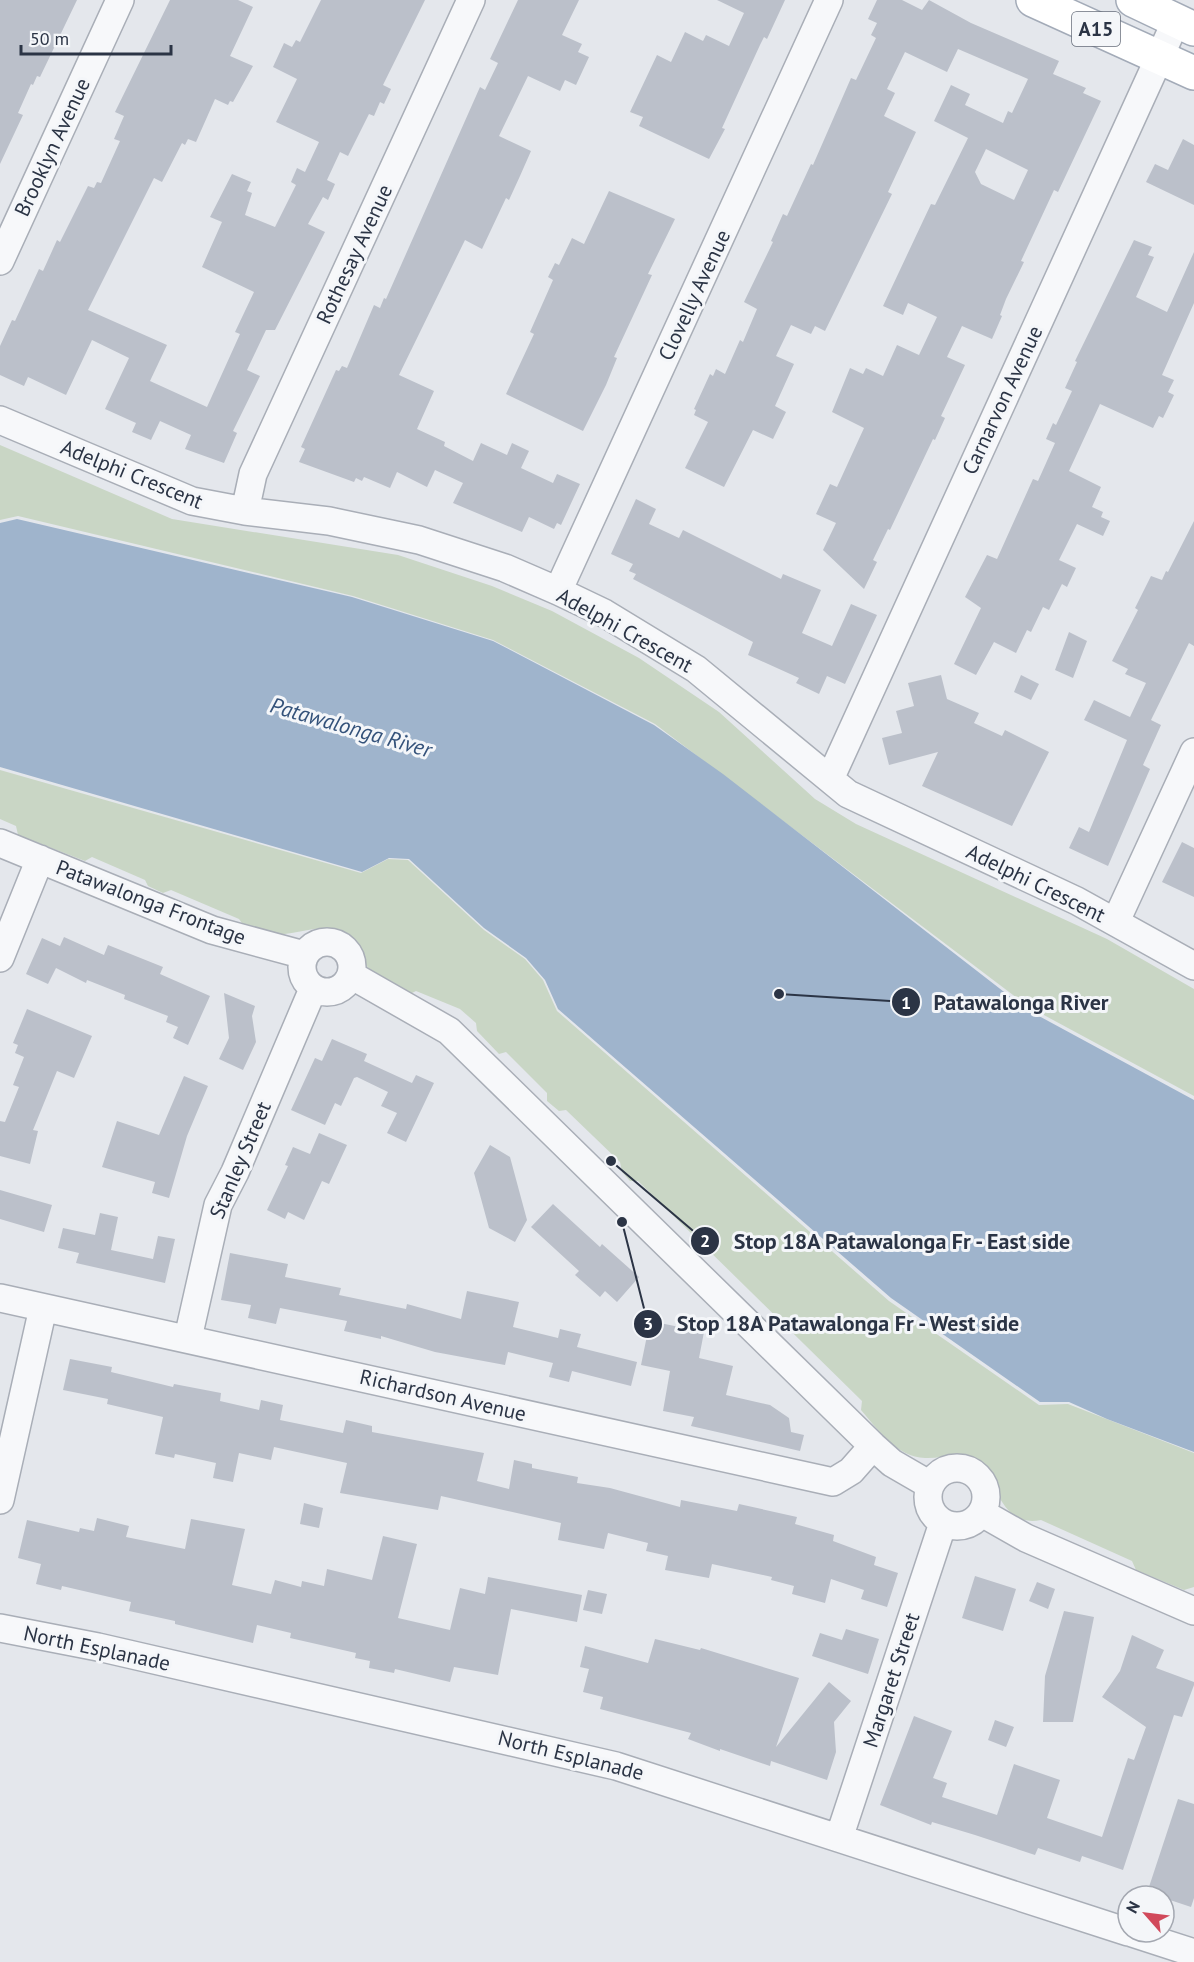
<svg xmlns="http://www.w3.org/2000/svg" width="1194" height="1962" font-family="'PT Sans',sans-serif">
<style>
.green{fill:#c9d6c5}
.water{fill:#9fb4cc}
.building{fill:#bbc0ca;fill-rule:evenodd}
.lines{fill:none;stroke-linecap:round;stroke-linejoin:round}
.minor-casing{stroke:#a9aeb7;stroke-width:30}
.major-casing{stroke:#a3abb8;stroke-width:36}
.minor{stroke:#f7f8fa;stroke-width:27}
.major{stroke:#fff;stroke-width:33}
.labels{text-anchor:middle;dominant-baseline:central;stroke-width:6;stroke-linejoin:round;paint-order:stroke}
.shield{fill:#f4f6f9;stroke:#676e7b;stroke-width:1.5}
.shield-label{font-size:20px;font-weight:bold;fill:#2b3445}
.street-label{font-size:21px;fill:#2b3445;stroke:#f4f6f9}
.water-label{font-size:22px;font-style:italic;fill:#34527a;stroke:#f4f6f9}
.leader{fill:none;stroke:#2b3445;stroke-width:2}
.callout-dot{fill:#2b3445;stroke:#f4f6f9;stroke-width:2}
.mark-label{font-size:18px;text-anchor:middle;font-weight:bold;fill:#fff}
.callout-label{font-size:22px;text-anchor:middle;font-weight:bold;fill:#2b3445;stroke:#f4f6f9;stroke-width:6;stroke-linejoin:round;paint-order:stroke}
</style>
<rect width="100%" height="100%" fill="#e4e7ec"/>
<path class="green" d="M0 445 172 519 398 555 492 586 552 611 639 658 719 712 815 799 856 824 1107 939 1194 989V1096L1029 1007 655 724 493 640 353 596 18 516 0 520Z
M0 770 361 873 388 859 408 860 484 930 525 959 543 980 557 1011 889 1301 1039 1405 1068 1404 1194 1453V1587L1184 1590 1136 1570 1132 1561 1041 1520C1000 1528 999 1481 974 1461 960 1450 942 1459 925 1458 897 1457 878 1430 861 1410L862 1401 638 1181H630L622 1172 620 1162 566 1110 559 1111 547 1101V1093L506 1052 499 1054 477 1031 476 1023 460 1009 416 991 408 995C392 986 376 978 364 963 356 952 348 932 334 929 306 923 260 952 239 919L171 890 163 893 148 886 145 880 92 857 85 861 18 835 16 826 0 819Z"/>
<path class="water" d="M17 519 352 597 493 641 654 725 723 774 1026 1009 1194 1100V1452L1107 1419 1069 1402H1040L891 1298 558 1009 545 980 526 958 484 928 409 859 389 858 362 872 0 767V523Z"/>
<path class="building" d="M0 0H77L40 77 37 76 33 85 31 84 18 113 23 115 0 164Z
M170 0H238L253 7 230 56 253 66 233 102 230 101 228 105 215 99 196 142 188 139 185 145 182 143 162 182 154 178 88 310 167 345 150 381 207 407 240 334 235 332 254 292 202 267 222 222 210 217 232 174 251 182 247 191 252 193 245 215 275 227 296 185 291 182 297 168 305 172 319 142 276 122 297 79 273 67 284 43 292 47 296 40 300 42 321 0H425L383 85 391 89 384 104 380 102 374 116 369 114 348 156 340 152 327 180 335 184 328 200 323 197 308 224 325 232 275 330H266L247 370 260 376 233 431 237 433 224 463 185 449 191 435 160 421 151 440 132 432 136 423 105 409 129 358 92 340 66 395 28 377 24 386 0 375V346L12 320 15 321 39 269 43 271 57 240 60 242 88 186 94 188 97 182 101 183 120 141 114 139 124 116 115 112Z
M518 0H579L562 35 582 44 578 52 589 57 576 85 565 80 560 91 528 76 499 136 531 151 520 176 509 200 506 198 482 249 465 240 399 375 434 391 417 429 445 442 444 446 473 461 481 443 507 455 512 443 529 451 521 468 553 483 557 474 580 484 561 525 557 523 554 529 529 517 522 532 453 503 463 483 435 470 427 487 397 472 390 488 364 477 362 481 356 478 354 482 299 462 305 449 301 447 336 370 339 371 342 366 347 368 374 305 380 308 384 298 386 299 480 87 485 90 498 63 490 59Z
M717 0H785L767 39 764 37 760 45 722 128 725 129 709 159 639 126 643 117 630 112 657 55 671 62 685 32 703 41 706 35 729 46 744 13Z
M877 0H902L922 10 929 0 971 23 1059 61 1053 74 1086 88 1083 93 1101 101 1058 192 1054 190 1021 261 1024 262 1006 299 1000 315 1002 316 992 339 962 326 947 357 965 365 941 416 945 418 935 440 933 439 890 530 888 529 873 560 877 562 864 589 823 550 836 523 816 514 830 484 837 487 864 428 832 412 850 368 863 374 866 368 883 376 897 345 919 355 937 317 908 303 903 315 883 306 931 204 935 205 968 138 934 121 951 85 970 94 965 105 1003 123 1008 111 1012 113 1028 79 958 49 947 72 905 52 887 89 895 93 884 116 916 132 888 192 892 194 825 331 815 326 811 334 791 325 776 356 794 364 775 406 786 412 773 439 753 430 724 487 685 468 708 422 694 415 696 410 694 409 710 374 713 376 716 369 725 374 740 340 743 342 757 309 744 302 773 242 771 241 783 214 787 216 811 164 813 165 851 78 856 80 876 38 871 35 877 23 868 19ZM986 149 1028 170 1014 200 981 184 975 172Z
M1183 139 1194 145V205L1146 182 1155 164 1168 170Z
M609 191 675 219 648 274 652 275 614 357 617 358 606 385 583 431 506 394 534 334 530 332 553 280 548 277 555 263 559 265 572 238 584 244Z
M1134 240 1152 247 1148 255 1154 257 1136 297 1167 312 1194 252V303L1162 375 1174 380 1168 392 1174 395 1163 418 1159 416 1153 428 1100 404 1069 471 1101 487 1092 507 1103 512 1101 517 1110 521 1103 536 1077 524 1059 560 1076 568 1067 587 1062 584 1049 610 1043 607 1031 632 1027 630 1016 653 994 642 976 675 954 664 981 608 965 597 987 555 997 559 1033 479 1038 481 1055 443 1046 439 1053 423 1056 425 1072 391 1065 388 1077 362 1075 361Z
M636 499 656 509 649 524 679 538 683 530 781 579 783 574 821 590 802 633 832 646 851 604 877 615 845 684 827 676 819 694 796 683 799 678 748 655 753 642 633 579 636 574 629 571 633 564 611 554Z
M1194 521V646L1189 643 1151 720 1161 725 1143 765 1150 769 1108 866 1069 848 1079 827 1089 832 1127 740 1084 720 1094 700 1130 717 1146 683 1125 674 1128 669 1112 661 1138 610 1135 608 1151 576 1162 580 1166 571 1168 572Z
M1069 632 1087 641 1073 678 1055 670Z
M941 675 947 699 979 713 974 723 1002 736 1005 730 1049 752 1012 826 922 786 938 752 889 765 882 738 902 733 896 711 914 706 908 683Z
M1021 675 1039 684 1031 700 1014 692Z
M1182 842 1194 848V897L1162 882Z
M64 937 104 955 108 945 163 967 160 974 210 996 188 1045 173 1038 178 1027 166 1022 168 1016 124 999 125 995 87 980 86 983 56 968 48 984 26 974 42 938 60 946Z
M224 993 255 1006 252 1016 256 1042 243 1070 219 1059 229 1038Z
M27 1009 92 1036 74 1078 57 1071 33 1130 38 1131 30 1164 0 1156V1121L5 1122 19 1087 13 1085 24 1057 15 1053 18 1045 13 1043Z
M332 1039 367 1054 364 1061 412 1083 416 1075 434 1083 406 1142 387 1133 397 1113 381 1106 388 1092 357 1077 354 1078 341 1106 335 1103 325 1125 291 1110 315 1058 322 1061Z
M184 1076 208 1086 187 1136 169 1198 152 1193 155 1182 102 1167 117 1121 159 1135Z
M319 1133 347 1145 329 1184 322 1181 304 1220 288 1212 285 1219 267 1210 288 1166 285 1165 293 1147 310 1154Z
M490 1145 510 1157 527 1220 515 1242 489 1228 474 1173Z
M0 1190 52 1205 44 1232 0 1219Z
M553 1204 600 1247 602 1244 639 1277 617 1302 605 1291 600 1297 575 1275 579 1271 531 1227Z
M100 1213 118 1217 111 1250 153 1259 158 1236 175 1239 165 1283 76 1263 79 1253 58 1248 63 1228 95 1235Z
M230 1253 288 1264 285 1277 341 1288 339 1295 406 1309 407 1304 461 1319 467 1291 519 1302 513 1327 558 1338 560 1329 581 1334 577 1347 637 1362 631 1386 572 1371 569 1382 549 1377 553 1363 508 1352 505 1365 435 1352 381 1336V1339L344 1331 347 1321 280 1308 276 1324 248 1318 251 1305 221 1300Z
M650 1321 704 1332 699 1358 733 1366 726 1395 770 1405 789 1418 791 1432 804 1435 800 1451 691 1426 694 1417 663 1411 670 1371 641 1365Z
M70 1359 112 1367 111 1372 173 1387 174 1384 221 1393 220 1401 259 1410 261 1400 283 1405 280 1420 343 1433 346 1420 372 1426V1432L484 1453 477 1481 509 1489 514 1460 532 1464V1468L578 1477 577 1483 610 1488 680 1507 681 1500 737 1511 739 1504 797 1517 795 1524 834 1535 833 1541 876 1557 874 1565 898 1573 887 1607 861 1599 864 1590 831 1579 825 1603 792 1594 794 1586 771 1580 772 1577 712 1564 709 1578 665 1570 668 1556 646 1551 648 1543 608 1533 604 1549 558 1540 561 1523 441 1496 438 1510 340 1493 347 1463 274 1447 271 1460 239 1453 233 1482 213 1478 216 1463 175 1454 174 1458 155 1454 163 1417 107 1404 108 1399 63 1390Z
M304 1503 323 1508 319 1528 300 1524Z
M97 1518 129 1526 126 1537 185 1549 191 1519 245 1529 232 1585 271 1594 275 1580 301 1587 302 1581 324 1586 327 1569 372 1580 383 1536 417 1544 398 1618 450 1630 460 1588 485 1594 488 1577 582 1595 577 1622 511 1609 498 1675 454 1667 450 1682 395 1669 394 1673 369 1668 370 1661 355 1658 356 1653 290 1638 291 1633 257 1625 253 1643 175 1624V1621L129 1611 131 1602 62 1586 61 1590 36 1584 41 1564 18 1558 27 1520 79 1532 80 1528 94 1531Z
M975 1576 1016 1589 1003 1631 962 1618Z
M1037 1582 1055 1589 1048 1609 1029 1601Z
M588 1590 607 1594 602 1614 583 1610Z
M1064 1611 1094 1617 1073 1722H1043L1045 1676Z
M846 1629 879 1639 868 1674 812 1656 820 1633 842 1640Z
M1132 1635 1164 1650 1156 1668 1194 1682V1685L1182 1717 1174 1715 1123 1870 1082 1856 1080 1862 1038 1848 1035 1855 975 1835 932 1822 931 1825 880 1805 914 1716 952 1731 933 1778 947 1783 942 1797 997 1815 1014 1764 1060 1780 1047 1818 1102 1837 1128 1758 1134 1760 1146 1727 1102 1697 1120 1671Z
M655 1639 700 1650 701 1648 799 1678 776 1747 829 1682 851 1701 834 1722 836 1752 827 1780 771 1761 770 1766 720 1749V1751L688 1739 691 1733 600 1709 603 1697 583 1692 589 1669 580 1667 585 1646 648 1663Z
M995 1720 1014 1727 1006 1747 988 1740Z
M1178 1799 1194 1804V1898L1191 1907 1164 1898V1896L1147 1893Z"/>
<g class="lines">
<defs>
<path id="minor" d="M0 261 120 0
M0 420 192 501 245 511 329 521 419 540 505 568 558 591 604 613 696 669 848 794 1077 901 1194 966
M245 511 253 474 471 0
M558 591 829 0
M830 779 1176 21
M0 843 212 930 304 955
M1116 921 1194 752
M302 967a25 25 0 1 1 50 0a25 25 0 1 1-50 0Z
M0 958 40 859
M351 975 449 1031 873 1446 892 1463 930 1485
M0 1298 833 1482 851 1471 873 1446
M188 1338 218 1205 235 1172 313 989
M928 1497a29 29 0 1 1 58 0a29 29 0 1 1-58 0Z
M0 1500 43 1308
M982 1513 1026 1538 1194 1611
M0 1628 98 1647 616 1766 1128 1932
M839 1838 943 1523
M1129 1932 1194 1953"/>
<path id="major" d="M1033 0 1194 73
M1133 0 1194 29"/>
</defs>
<use href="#minor" class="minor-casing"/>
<use href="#major" class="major-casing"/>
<use href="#minor" class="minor"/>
<use href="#major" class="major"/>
</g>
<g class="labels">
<rect class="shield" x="1072" y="12" width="48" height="34" rx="4.5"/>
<g class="shield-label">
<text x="1096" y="29">A15</text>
</g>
<g class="street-label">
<text transform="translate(52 147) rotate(-65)">Brooklyn Avenue</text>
<text transform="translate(354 254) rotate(-65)">Rothesay Avenue</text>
<text transform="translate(694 295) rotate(-65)">Clovelly Avenue</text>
<text transform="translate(1002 400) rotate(-65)">Carnarvon Avenue</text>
<text transform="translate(132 474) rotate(22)">Adelphi Crescent</text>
<text transform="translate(625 630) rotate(29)">Adelphi Crescent</text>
<text transform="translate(1036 883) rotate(26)">Adelphi Crescent</text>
<text transform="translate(151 902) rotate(21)">Patawalonga Frontage</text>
<text transform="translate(240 1160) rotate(-67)">Stanley Street</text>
<text transform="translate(443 1395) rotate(13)">Richardson Avenue</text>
<text transform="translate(97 1648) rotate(12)">North Esplanade</text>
<text transform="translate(891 1680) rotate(-72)">Margaret Street</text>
<text transform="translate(571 1755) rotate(14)">North Esplanade</text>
</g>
<g class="water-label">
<text transform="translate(351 727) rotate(16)">Patawalonga River</text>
</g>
</g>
<path class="leader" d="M779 994L906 1002M611 1161L705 1241M622 1222L648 1324"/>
<g class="callout-dot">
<circle cx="779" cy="994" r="6"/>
<circle cx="611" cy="1161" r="6"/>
<circle cx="622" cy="1222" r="6"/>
<circle cx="906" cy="1002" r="15"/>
<circle cx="705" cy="1241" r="15"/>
<circle cx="648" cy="1324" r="15"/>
</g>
<g class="mark-label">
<text x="906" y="1009">1</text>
<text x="705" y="1247">2</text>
<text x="648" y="1330">3</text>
</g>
<g class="callout-label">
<text x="1021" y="1010">Patawalonga River</text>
<text x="902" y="1249">Stop 18A Patawalonga Fr - East side</text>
<text x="848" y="1331">Stop 18A Patawalonga Fr - West side</text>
</g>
<g transform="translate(1146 1914) rotate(298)"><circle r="28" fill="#f4f6f9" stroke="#a4a8b1" stroke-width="1.5"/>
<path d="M0-4.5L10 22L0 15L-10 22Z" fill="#d1495b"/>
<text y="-9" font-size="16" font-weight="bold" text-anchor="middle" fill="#2b3445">N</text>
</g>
<path d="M21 45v9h150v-9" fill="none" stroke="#2b3445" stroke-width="3"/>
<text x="30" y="45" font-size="18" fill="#2b3445" stroke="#f4f6f9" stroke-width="4.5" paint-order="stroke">50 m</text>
</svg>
